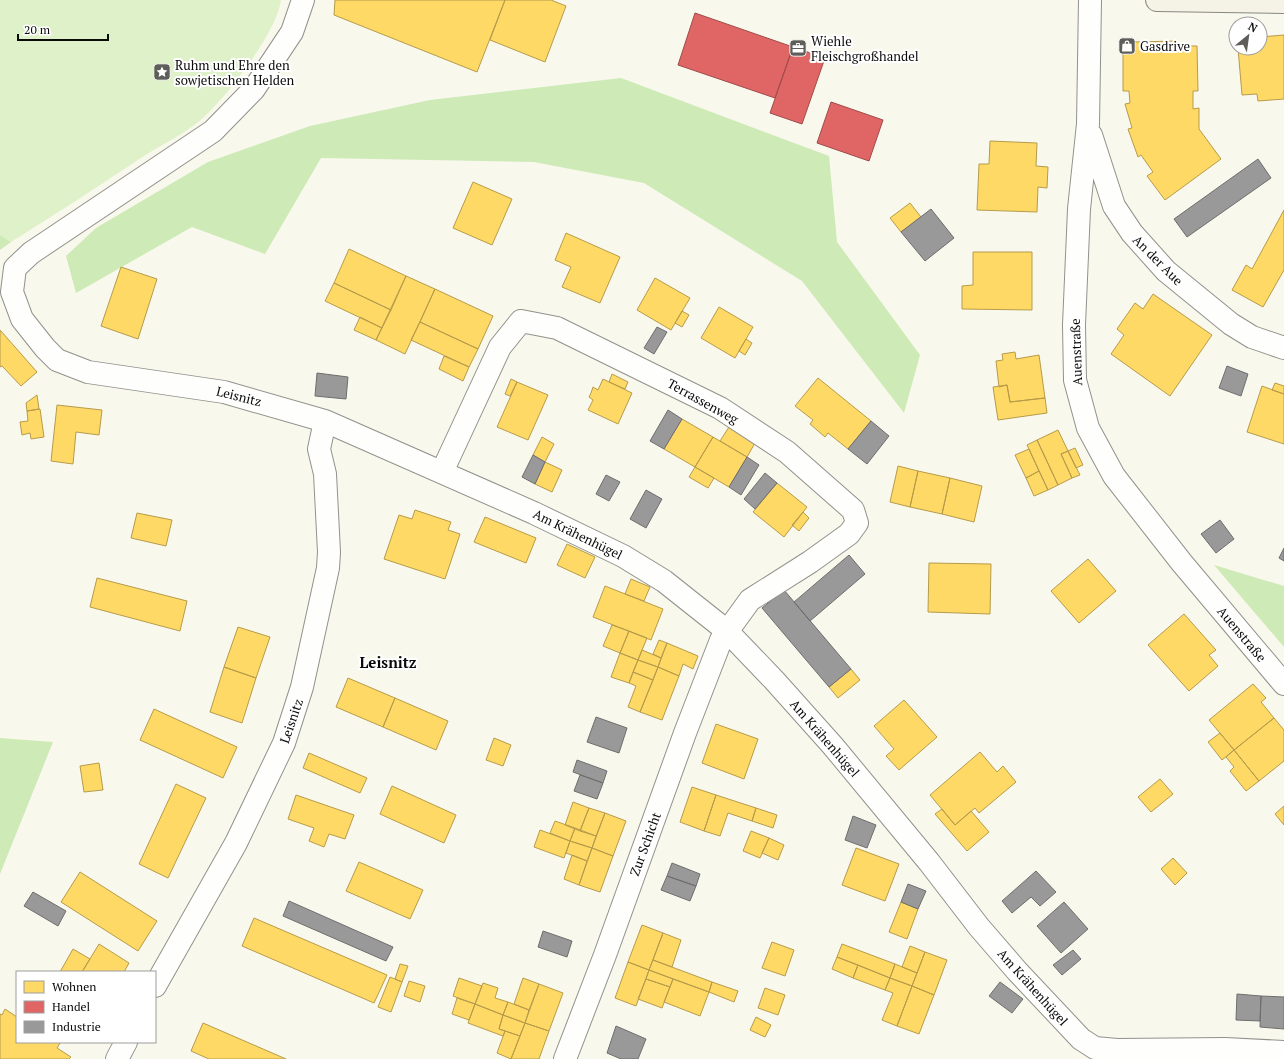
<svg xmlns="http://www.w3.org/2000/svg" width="1284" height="1059" font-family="'PT Serif',serif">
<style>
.green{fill:#def1c9}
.forest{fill:#cdeab7}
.homes{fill:#ffd966;stroke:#b69b4a}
.shops{fill:#e06666;stroke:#a04a4a}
.industry{fill:#999;stroke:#6e6e6e}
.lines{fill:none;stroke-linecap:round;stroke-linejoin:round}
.street-casing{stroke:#92918c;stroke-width:24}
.secondary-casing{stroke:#888882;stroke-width:24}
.street{stroke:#fefefc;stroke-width:22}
.secondary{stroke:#f4f3e6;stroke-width:22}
.labels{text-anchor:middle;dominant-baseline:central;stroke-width:4;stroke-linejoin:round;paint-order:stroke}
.poi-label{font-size:13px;fill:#0a0a0a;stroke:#fff;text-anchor:start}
.street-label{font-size:13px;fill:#0a0a0a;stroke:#fff}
.quarter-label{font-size:15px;font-weight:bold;fill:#0a0a0a;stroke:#fff}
</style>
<rect width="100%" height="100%" fill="#f9f8ec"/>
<path class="green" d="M0 0H281C277 32 227 96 203 118 186 133 163 144 144 156 100 185 56 214 11 242L0 235Z"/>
<path class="forest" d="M621 78 829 156 837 242 920 355 904 413 802 281 644 183 534 162 321 158 265 254 192 227 76 293 66 256 96 228 208 162 310 126 430 100Z
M0 235 11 242 0 250Z
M1214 565 1284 586V647Z
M0 738 53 742 0 874Z"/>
<path class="homes" d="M335 0H505L477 72 334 15Z
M505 0H551L566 6 545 62 490 40Z
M1284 35V99L1258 101 1257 94 1242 95 1238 48H1260V37Z
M1177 41V46H1197L1198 91H1193V109L1199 108V129L1221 159 1165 200 1147 176 1153 172 1141 155 1138 157 1128 129 1132 128 1125 104 1130 103 1129 91H1123V52L1132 42Z
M990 141 1037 143 1036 166 1048 167 1047 188 1038 187 1037 212 977 210 979 164H989Z
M473 182 512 199 492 245 453 228Z
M910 203 921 217 901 232 890 218Z
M1284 210V270L1263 307 1232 290 1246 265 1252 269Z
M566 233 620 257 600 303 562 287 571 267 555 260Z
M349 249 406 276 391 310 334 283Z
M973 252H1032V310L962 309V286L973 285Z
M121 267 157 279 138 339 101 326Z
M406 276 435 289 405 354 376 340Z
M655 278 690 298 671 330 637 310Z
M334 283 391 310 382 328 325 301Z
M435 289 493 316 478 349 420 322Z
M1153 294 1212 335 1170 396 1111 354 1124 335 1117 329 1135 303 1143 309Z
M719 307 753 327 735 358 701 338Z
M682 311 689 315 682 327 675 323Z
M360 317 382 328 376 340 354 330Z
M420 322 478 349 469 367 411 340Z
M0 330 37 372 21 386 2 366 0 367Z
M746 339 752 343 745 355 739 351Z
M1015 352 1016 359 1039 355 1045 398 1010 402 1007 385 999 387 996 361 1003 360 1002 354Z
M444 356 469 367 463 381 439 369Z
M612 374 628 382 625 389 609 382Z
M818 378 871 421 848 449 828 433 825 437 810 424 813 420 795 406Z
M511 379 517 382 510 396 505 394Z
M603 379 632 393 618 424 588 410 593 400 589 397 591 393 593 387 598 390Z
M517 382 548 395 528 440 497 427Z
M1275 383 1284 386V394L1272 390Z
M1007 385 1010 402 1045 398 1047 413 998 420 993 387Z
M1262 386 1284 394V444L1247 432Z
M37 395 39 409 27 411 26 403Z
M57 405 102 410 99 435 76 432 73 464 51 461Z
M40 409 44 437 31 439 30 433 22 435 20 422 28 421 27 411Z
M682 419 713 437 695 467 664 449Z
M729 427 755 443 747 457 720 441Z
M1058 430 1068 451 1061 454 1072 478 1058 485 1037 440Z
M542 437 554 444 545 462 533 455Z
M713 437 747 457 729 487 695 467Z
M1037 440 1058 485 1048 490 1027 445Z
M1075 448 1083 465 1076 468 1068 451Z
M1029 449 1039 471 1026 478 1015 455Z
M1068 451 1080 475 1072 478 1061 454Z
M545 462 562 470 552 492 535 484Z
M898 466 918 471 910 507 890 502Z
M695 467 714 478 708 488 689 477Z
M918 471 950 478 942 514 910 507Z
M1039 471 1048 490 1034 496 1026 478Z
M950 478 982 486 974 522 942 514Z
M777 483 807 507 784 537 753 512Z
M415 510 451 522 448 530 460 534 445 579 384 559 399 515 412 519Z
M803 512 809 518 799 531 792 525Z
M137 513 172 520 166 546 131 538Z
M485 517 536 538 526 563 474 542Z
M567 544 595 557 585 578 557 565Z
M1088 559 1116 591 1079 623 1051 591Z
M929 563 991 564 990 614 928 612Z
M97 578 187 601 180 631 90 607Z
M631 579 650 587 644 601 625 594Z
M605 586 663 609 651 640 593 617Z
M1184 614 1216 650 1209 655 1218 666 1189 691 1148 645Z
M612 625 629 631 620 653 603 646Z
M238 627 270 637 256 678 224 667Z
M629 631 647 638 638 660 620 653Z
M659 640 667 643 661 658 653 654Z
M667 643 698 656 693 669 683 664 679 676 658 667Z
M642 650 661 658 658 667 638 660Z
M620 653 638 660 629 683 611 677Z
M638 660 658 667 653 680 633 672Z
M224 667 256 678 242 723 210 712Z
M658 667 679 676 662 720 640 712Z
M851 669 860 680 838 698 829 687Z
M633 672 653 680 640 712 628 707 636 686 629 683Z
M348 678 395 698 383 727 336 707Z
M1253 684 1266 698 1261 702 1274 718 1234 750 1209 720Z
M395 698 448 721 436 750 383 727Z
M904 700 937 737 899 770 886 756 894 749 874 726Z
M154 709 237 747 223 778 140 740Z
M1274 718 1284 730V761L1259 781 1234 750Z
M716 724 758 739 744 779 702 763Z
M1220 733 1234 750 1222 760 1208 742Z
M494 738 511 745 503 766 486 760Z
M1234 750 1259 781 1246 791 1230 771 1234 767 1226 757Z
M980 752 997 772 1003 766 1016 782 979 813 975 808 955 825 930 795Z
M309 753 367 778 360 793 303 768Z
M99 763 103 790 84 792 80 766Z
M1160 779 1173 794 1151 812 1138 797Z
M176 784 206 798 168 878 139 864Z
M392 786 456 815 444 843 380 814Z
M692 787 716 795 704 831 680 822Z
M296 795 354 815 345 839 329 834 324 847 309 841 314 828 288 819Z
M716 795 756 808 752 821 728 813 720 836 704 831Z
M573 802 589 808 580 831 565 825Z
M1284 806V825L1275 814Z
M589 808 605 813 596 836 580 831Z
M756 808 777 815 773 828 752 821Z
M942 809 955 825 971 811 989 832 967 851 935 814Z
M605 813 626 821 613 856 592 848Z
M555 821 575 828 570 841 550 833Z
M575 828 596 836 592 848 570 841Z
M540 830 570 841 564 858 534 847Z
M751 831 769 838 760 858 743 851Z
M769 838 784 845 778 860 762 853Z
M570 841 592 848 587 861 566 853Z
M592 848 613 856 600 892 579 885Z
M856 848 899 864 885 901 842 885Z
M572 855 587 861 579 885 564 879Z
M1173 858 1187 873 1175 885 1161 869Z
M359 862 423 890 410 919 346 891Z
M80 872 157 921 138 951 61 902Z
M901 902 918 909 907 939 889 932Z
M254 918 387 975 374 1003 242 946Z
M642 925 663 933 649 970 628 962Z
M663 933 681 940 672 967 653 960Z
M772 942 794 950 785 976 762 968Z
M99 944 129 963 124 972H82Z
M842 944 895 964 890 978 837 957Z
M910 946 925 952 917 973 902 967Z
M73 949 90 959 82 972H60Z
M925 952 947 960 934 995 912 986Z
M837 957 858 965 853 978 832 969Z
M653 960 712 982 709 992 649 970Z
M628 962 649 970 636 1006 615 998Z
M400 964 408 966 402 982 395 979Z
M895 964 917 973 912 986 890 978Z
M858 965 890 978 885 990 853 978Z
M649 970 673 979 670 987 646 979Z
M390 977 402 982 391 1012 378 1007Z
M459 978 482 986 475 1004 453 996Z
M523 978 539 984 529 1010 514 1004Z
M890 978 912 986 897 1026 882 1020 893 993 885 990Z
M646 979 670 987 662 1008 638 999Z
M673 979 709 992 700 1016 664 1002Z
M409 981 425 986 420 1002 404 996Z
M712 982 738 991 734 1002 709 992Z
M483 983 498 988 495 998 508 1002 503 1015 475 1004Z
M539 984 563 993 549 1031 525 1023Z
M912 986 934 995 919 1034 897 1026Z
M765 988 785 995 778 1015 758 1008Z
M457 998 475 1004 469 1020 452 1014Z
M508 1002 529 1010 525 1023 503 1015Z
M475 1004 503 1015 499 1029 505 1031 503 1036 468 1023Z
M5 1009 17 1017V1042H58L60 1043 57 1048 71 1057 69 1059H0V1014L2 1015Z
M503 1015 525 1023 520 1036 499 1029Z
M756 1017 771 1025 765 1037 750 1030Z
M203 1023 286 1059H209L191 1051Z
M525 1023 549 1031 539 1059H511Z
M505 1031 520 1036 511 1059 497 1053Z"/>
<path class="shops" d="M695 13 793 47 775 98 678 65Z
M793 47 825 58 802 124 770 113Z
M831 102 883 120 869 161 817 143Z"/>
<path class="industry" d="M1258 159 1271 178 1187 237 1174 219Z
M931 209 954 238 925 261 901 232Z
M657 327 667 332 654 354 644 348Z
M1227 366 1248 374 1241 396 1219 388Z
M317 373 348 377 346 399 315 396Z
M668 410 682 419 664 449 650 441Z
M871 421 889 436 867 464 848 449Z
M533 455 545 462 535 484 522 477Z
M747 457 759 465 741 495 729 487Z
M765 473 777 483 755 509 744 499Z
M606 475 620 482 609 501 596 494Z
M646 490 662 499 646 528 630 519Z
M1220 520 1234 539 1216 553 1201 534Z
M1284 548V561L1279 558Z
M849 555 865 574 810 621 794 602Z
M784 590 851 669 829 687 762 608Z
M596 717 627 728 619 753 587 742Z
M577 760 607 771 603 783 573 772Z
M580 775 603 783 597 799 574 791Z
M853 816 876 825 867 848 845 840Z
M672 863 700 874 696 886 667 876Z
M1036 871 1056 892 1040 906 1031 897 1012 913 1002 901Z
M667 876 696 886 690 901 661 890Z
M908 884 926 891 918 909 901 902Z
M33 892 66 911 58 926 24 906Z
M289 901 393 947 386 961 283 916Z
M1064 902 1088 929 1061 953 1037 926Z
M543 931 572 941 567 957 538 947Z
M1073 950 1081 959 1062 975 1053 965Z
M1000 982 1023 999 1012 1013 989 996Z
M1237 994 1261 996 1260 1021 1236 1020Z
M1261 996 1284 997V1029L1260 1027Z
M616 1026 646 1039 638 1059H621L607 1053Z"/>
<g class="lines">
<defs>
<path id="street" d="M303 0 292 32 254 89 213 131 31 253 15 268 12 292 22 319 45 348 57 360 88 372 224 392 325 421 534 513 623 556 664 581 727 631 774 680 833 746 929 862 979 927 1017 971 1081 1039 1095 1048 1117 1050 1225 1049 1284 1052
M1090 0 1088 124 1079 209 1074 325 1075 380 1088 428 1114 476 1182 563 1284 684
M1091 135 1114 206 1132 233 1166 271 1231 324 1252 337 1284 348
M442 472 500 347 521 321 557 328 720 408 787 452 853 510 857 523 849 534 810 562 750 600 721 640 685 733 605 955 565 1059
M155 986 236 843 284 743 302 687 328 568 329 552 325 474 319 449 325 421
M117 1059 126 1042"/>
<path id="secondary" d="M1157 0 1284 2"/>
</defs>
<use href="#street" class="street-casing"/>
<use href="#secondary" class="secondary-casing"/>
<use href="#street" class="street"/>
<use href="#secondary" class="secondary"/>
</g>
<defs>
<symbol id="shop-square" viewBox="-11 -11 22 22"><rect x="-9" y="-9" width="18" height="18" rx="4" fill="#5e5d59" stroke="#fff"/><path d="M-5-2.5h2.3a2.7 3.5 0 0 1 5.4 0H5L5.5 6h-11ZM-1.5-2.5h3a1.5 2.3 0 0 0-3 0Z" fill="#fff"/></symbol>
<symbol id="office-square" viewBox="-11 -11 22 22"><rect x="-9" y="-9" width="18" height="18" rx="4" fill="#5e5d59" stroke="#fff"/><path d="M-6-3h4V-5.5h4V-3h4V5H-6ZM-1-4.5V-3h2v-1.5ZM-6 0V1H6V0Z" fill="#fff"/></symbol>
<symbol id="sight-square" viewBox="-11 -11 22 22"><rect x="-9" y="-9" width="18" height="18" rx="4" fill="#5e5d59" stroke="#fff"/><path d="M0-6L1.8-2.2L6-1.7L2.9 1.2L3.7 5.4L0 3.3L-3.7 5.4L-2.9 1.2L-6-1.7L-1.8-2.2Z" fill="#fff"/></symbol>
</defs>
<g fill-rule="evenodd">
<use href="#shop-square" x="1117" y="36" width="20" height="20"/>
<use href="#office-square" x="788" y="38" width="20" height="20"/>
<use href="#sight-square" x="152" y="62" width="20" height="20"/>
</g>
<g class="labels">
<g class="poi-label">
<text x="811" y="41">Wiehle<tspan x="811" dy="15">Fleischgroßhandel</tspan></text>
<text x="1140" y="46">Gasdrive</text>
<text x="175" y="65">Ruhm und Ehre den<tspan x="175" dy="15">sowjetischen Helden</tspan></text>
</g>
<g class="street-label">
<text transform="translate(1158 260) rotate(45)">An der Aue</text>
<text transform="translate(1076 352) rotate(-92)">Auenstraße</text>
<text transform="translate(239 396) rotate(14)">Leisnitz</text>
<text transform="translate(703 401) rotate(29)">Terrassenweg</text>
<text transform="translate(578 534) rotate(26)">Am Krähenhügel</text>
<text transform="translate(1242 634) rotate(50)">Auenstraße</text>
<text transform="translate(291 721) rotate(-71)">Leisnitz</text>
<text transform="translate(825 738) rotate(49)">Am Krähenhügel</text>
<text transform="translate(645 844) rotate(-70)">Zur Schicht</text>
<text transform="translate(1033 987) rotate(48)">Am Krähenhügel</text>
</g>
<g class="quarter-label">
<text x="388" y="662">Leisnitz</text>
</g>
</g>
<rect x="16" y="971" width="140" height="72" fill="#ffffff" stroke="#9d9d9d"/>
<rect x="24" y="981" width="20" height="12" fill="#ffd966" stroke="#9d9d9d"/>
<text x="52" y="991" font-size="12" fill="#0a0a0a">Wohnen</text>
<rect x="24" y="1001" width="20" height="12" fill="#e06666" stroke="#9d9d9d"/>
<text x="52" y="1011" font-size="12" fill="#0a0a0a">Handel</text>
<rect x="24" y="1021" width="20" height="12" fill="#999999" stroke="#9d9d9d"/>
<text x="52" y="1031" font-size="12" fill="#0a0a0a">Industrie</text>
<g transform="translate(1248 36) rotate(29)"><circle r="19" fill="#ffffff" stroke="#9d9d9d"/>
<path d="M0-3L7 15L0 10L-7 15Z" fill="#5e5d59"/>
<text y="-6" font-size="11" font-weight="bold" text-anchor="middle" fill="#0a0a0a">N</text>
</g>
<path d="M18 34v6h90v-6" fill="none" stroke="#0a0a0a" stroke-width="2"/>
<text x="24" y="34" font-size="12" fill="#0a0a0a" stroke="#ffffff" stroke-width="3" paint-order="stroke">20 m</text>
</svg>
